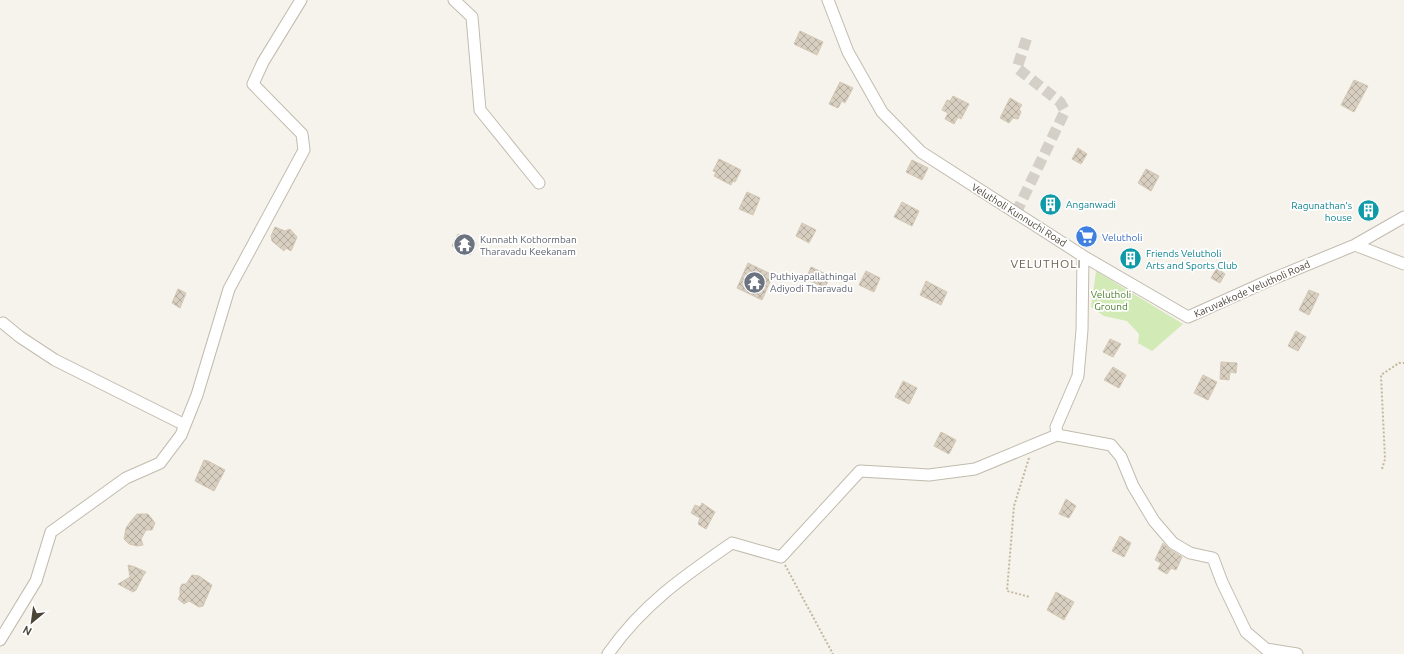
<svg xmlns="http://www.w3.org/2000/svg" width="1404" height="654" font-family="Ubuntu,sans-serif">
<style>
.park{fill:#d2eab5}
.building{fill:url(#building-cross-hatch);stroke:#d3c7b4}
.lines{fill:none;stroke-linecap:round;stroke-linejoin:round}
.street-tunnel{stroke:#d4d0c8;stroke-width:11;stroke-dasharray:11 5.5;stroke-linecap:butt}
.street-casing{stroke:#c2bbae;stroke-width:13}
.path{stroke:#c4b79f;stroke-width:2;stroke-dasharray:2 2;stroke-linecap:butt}
.street{stroke:#fff;stroke-width:11}
.labels{text-anchor:middle;dominant-baseline:central;stroke-width:3.5;stroke-linejoin:round;paint-order:stroke}
.culture-label{font-size:10px;fill:#0d838f;stroke:#fff;text-anchor:start}
.street-label{font-size:10px;fill:#4b4439;stroke:#fff}
.shop-label{font-size:10px;fill:#366cbe;stroke:#fff;text-anchor:start}
.worship-label{font-size:10px;fill:#5b616d;stroke:#fff;text-anchor:start}
.park-label{font-size:10px;fill:#4a7f2a;stroke:#fff}
.quarter-label{font-size:12px;letter-spacing:1px;fill:#6e6250;stroke:#fff}
</style>
<defs>
<pattern id="building-cross-hatch" width="8" height="8" patternUnits="userSpaceOnUse"><rect width="8" height="8" fill="#d8cfc1"/><path d="M0 0l8 8M0 8l8-8" fill="none" stroke="#b1aa9e"/></pattern>
</defs>
<rect width="100%" height="100%" fill="#f6f3ec"/>
<path class="park" d="M1096 271 1183 324 1152 351 1138 343 1139 334 1127 321 1104 316 1091 307Z"/>
<path class="building" d="M800 31 823 42 817 55 794 44Z
M1354 80 1368 86 1354 112 1341 105Z
M840 82 853 88 845 103 842 101 838 108 829 104Z
M953 96 969 104 961 119 958 117 954 124 945 119 948 113 942 110 947 100 950 101Z
M1010 98 1022 105 1019 109 1021 112 1018 119 1013 118 1009 123 1000 118Z
M1078 148 1087 154 1081 164 1072 159Z
M719 159 741 170 735 182 733 181 731 185 714 176 716 172 713 171Z
M912 160 928 168 922 180 906 172Z
M1146 169 1159 176 1151 191 1138 183Z
M747 192 760 198 753 215 739 209Z
M902 202 919 211 912 226 894 217Z
M1366 202 1377 207 1370 221 1359 216Z
M802 223 816 230 809 243 796 236Z
M275 227 285 231 290 229 297 237 291 251 286 248 284 251 272 241 271 236Z
M458 234 476 243 470 255 452 246Z
M748 263 773 275 762 300 737 288Z
M811 267 830 276 825 288 806 279Z
M1217 268 1225 274 1220 283 1211 278Z
M866 271 880 278 874 292 859 285Z
M926 281 947 292 941 305 920 295Z
M178 289 186 293 180 308 172 303Z
M1309 290 1319 294 1309 315 1299 310Z
M1296 331 1306 337 1298 351 1288 346Z
M1110 339 1121 344 1113 357 1103 352Z
M1221 362 1237 363 1236 373 1230 372 1229 380 1220 379Z
M1113 367 1126 375 1119 388 1104 380Z
M1203 375 1217 382 1208 400 1194 393Z
M903 381 917 388 909 404 895 397Z
M941 432 956 440 949 454 934 446Z
M204 460 208 461 225 470 214 491 195 481Z
M1066 499 1076 506 1069 518 1059 514Z
M702 503 715 512 706 529 698 524 700 518 691 513 695 505 700 507Z
M137 514H148L155 523 152 530H146L141 539 143 545 137 546 129 544 124 539 126 528 131 521Z
M1120 536 1131 543 1124 557 1112 551Z
M1163 543 1169 549 1182 557 1176 570 1171 568 1167 574 1158 569 1161 563 1155 560Z
M128 565 135 567 146 572 143 576 136 590 133 592 118 584 130 577Z
M192 575 199 576 212 585 203 606 199 607 189 601 184 604 178 599 180 595V588L182 584H186Z
M1056 592 1074 602 1064 620 1047 610Z"/>
<g class="lines">
<path class="street-tunnel" d="M1016 213 1065 111 1060 102 1017 68 1028 34"/>
<defs>
<path id="street" d="M454 0 472 17 480 110 539 183
M1355 245 1404 264
M1083 256 1188 317 1270 280 1355 245 1404 217
M3 323 20 337 55 360 185 425
M1057 435 1111 445 1121 457 1133 486 1154 521 1173 543 1190 553 1213 558 1222 582 1246 632 1266 649 1297 654
M0 640 36 581 51 532 126 478 160 463 181 435 197 395 229 289 304 150 302 134 253 84 263 62 301 0
M608 654C642 605 684 576 732 543L781 557 860 471 929 475 975 469 1057 435 1056 427 1078 376 1082 330 1083 256 921 152 882 112 848 52 828 0"/>
</defs>
<use href="#street" class="street-casing"/>
<path class="path" d="M1029 458 1014 506 1007 591 1030 597
M1382 469 1385 459 1381 375 1399 363H1404
M785 565 833 654"/>
<use href="#street" class="street"/>
</g>
<defs>
<symbol id="building-disc" viewBox="-11 -11 22 22"><circle r="9.5" fill="#0f9aa8" stroke="#fff"/><path d="M-4-6H4V6H1V3H-1V6H-4ZM-2.5-4.3h1.7v1.8h-1.7ZM.8-4.3h1.7v1.8H.8ZM-2.5-1h1.7V.8h-1.7ZM.8-1h1.7V.8H.8Z" fill="#fff"/></symbol>
<symbol id="supermarket-disc" viewBox="-11 -11 22 22"><circle r="9.5" fill="#3f7fe0" stroke="#fff"/><path d="M-6-5.5h2.5l.6 2H6L4.5 2H-2.5L-4.4-4H-6ZM-1.5 3.2a1.3 1.3 0 1 0 .1 0ZM3 3.2a1.3 1.3 0 1 0 .1 0Z" fill="#fff"/></symbol>
<symbol id="temple-disc" viewBox="-11 -11 22 22"><circle r="9.5" fill="#6b7280" stroke="#fff"/><path d="M0-6L5-2H3V0L6.5 2.5H4V6H1.5V3h-3V6H-4V2.5H-6.5L-3 0V-2H-5Z" fill="#fff"/></symbol>
</defs>
<g fill-rule="evenodd">
<use href="#building-disc" x="1038" y="192" width="25" height="25"/>
<use href="#building-disc" x="1356" y="198" width="25" height="25"/>
<use href="#supermarket-disc" x="1074" y="224" width="25" height="25"/>
<use href="#temple-disc" x="452" y="232" width="25" height="25"/>
<use href="#building-disc" x="1118" y="246" width="25" height="25"/>
<use href="#temple-disc" x="742" y="270" width="25" height="25"/>
</g>
<g class="labels">
<g class="culture-label">
<text x="1066" y="204">Anganwadi</text>
<text x="1352" y="205" text-anchor="end">Ragunathan's<tspan x="1352" dy="12">house</tspan></text>
<text x="1146" y="253">Friends Velutholi<tspan x="1146" dy="12">Arts and Sports Club</tspan></text>
</g>
<g class="street-label">
<text transform="translate(1019 215) rotate(32)">Velutholi Kunnuchi Road</text>
<text transform="translate(1252 289) rotate(-24)">Karuvakkode Velutholi Road</text>
</g>
<g class="shop-label">
<text x="1102" y="237">Velutholi</text>
</g>
<g class="worship-label">
<text x="480" y="239">Kunnath Kothormban<tspan x="480" dy="12">Tharavadu Keekanam</tspan></text>
<text x="770" y="276">Puthiyapallathingal<tspan x="770" dy="12">Adiyodi Tharavadu</tspan></text>
</g>
<g class="park-label">
<text x="1111" y="294">Velutholi<tspan x="1111" dy="12">Ground</tspan></text>
</g>
<g class="quarter-label">
<text x="1046" y="263">VELUTHOLI</text>
</g>
</g>
<g transform="translate(32 622) rotate(209)" stroke="#ffffff" stroke-width="3" paint-order="stroke">
<path d="M0-3L7 15L0 10L-7 15Z" fill="#4b4439"/>
<text y="-6" font-size="11" font-weight="bold" text-anchor="middle" fill="#4b4439">N</text>
</g>
</svg>
